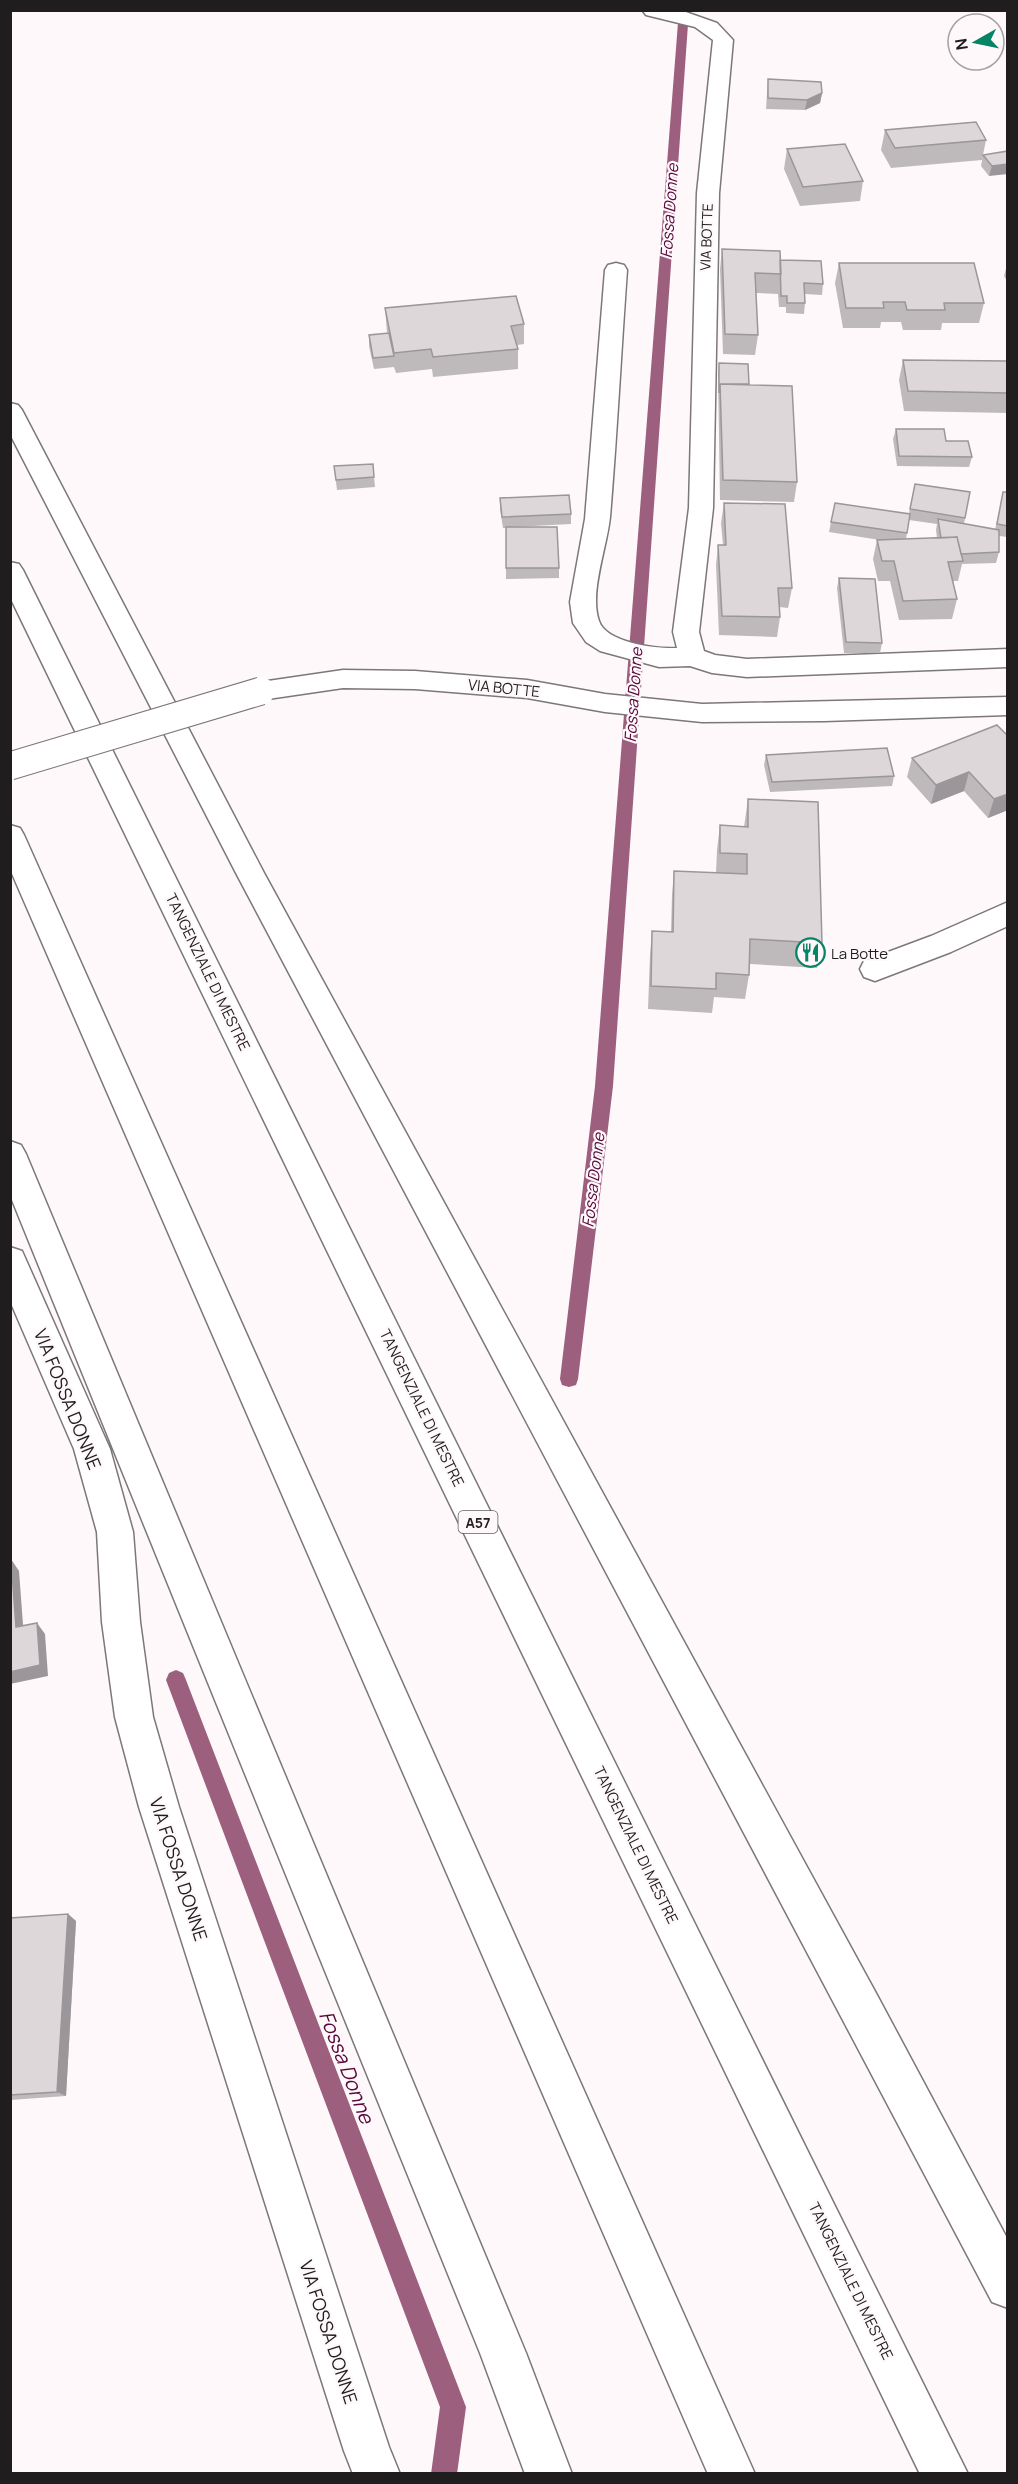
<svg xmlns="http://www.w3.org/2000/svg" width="1018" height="2484" font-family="Manrope,sans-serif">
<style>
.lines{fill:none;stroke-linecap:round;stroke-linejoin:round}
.stream{fill:#9c5f7d;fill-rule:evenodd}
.minor-casing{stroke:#7c7779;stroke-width:3}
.highway-casing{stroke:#7c7779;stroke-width:3}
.minor{fill:#fff;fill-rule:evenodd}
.highway{fill:#fff;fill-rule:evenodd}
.minor-bridge-casing{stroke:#7c7779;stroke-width:29;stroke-linecap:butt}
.minor-bridge{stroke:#fff;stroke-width:27}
.wall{fill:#beb9bb;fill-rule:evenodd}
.shaded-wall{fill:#9b9699}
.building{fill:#ddd7da;stroke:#9b9699;stroke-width:1.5}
.labels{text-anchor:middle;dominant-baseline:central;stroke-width:4.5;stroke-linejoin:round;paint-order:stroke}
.far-street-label{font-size:14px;fill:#1f1d1e;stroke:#fef8fb}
.shield{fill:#fef8fb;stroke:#625f60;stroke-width:1.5}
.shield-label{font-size:14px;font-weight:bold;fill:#1f1d1e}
.street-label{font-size:15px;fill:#1f1d1e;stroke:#fef8fb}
.poi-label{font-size:15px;fill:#1f1d1e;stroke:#fef8fb;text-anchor:start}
.water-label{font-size:16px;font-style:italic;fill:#58083a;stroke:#fef8fb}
.near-street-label{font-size:18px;fill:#1f1d1e;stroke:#fef8fb}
.near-water-label{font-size:20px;font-style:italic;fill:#58083a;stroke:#fef8fb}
</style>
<rect width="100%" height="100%" fill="#fef8fb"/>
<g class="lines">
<path class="stream" d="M679 10H689L613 1086 578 1379 576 1385 569 1387 562 1385 560 1379 595 1086Z
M176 1670 183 1673 186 1680 466 2407 457 2474H431L440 2407 166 1680 169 1673Z"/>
<defs>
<path id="minor" d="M680 10 717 23 733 40 719 193 713 508 699 632 704 651 715 655 747 659 1008 649V667L747 677 712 673 690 666 659 667 600 651 586 642 573 623 570 602 585 519 605 270 608 265 616 263 624 265 627 270C621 352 617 435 610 517 607 547 589 593 599 621 606 643 657 649 677 648L673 632 689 508 697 193 713 40 695 27 646 15 643 11Z
M10 403 18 405 22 410 264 873 877 1995 1008 2240V2308L992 2302 236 873 10 434Z
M343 670 415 671 527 680 605 694 702 704 1008 697V715L824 721 702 722 605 712 527 698 415 689 343 688 261 700 252 698 248 691 252 684 261 682Z
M1008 902V926L951 952 875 981 864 977 860 969 864 961 931 936Z
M10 1141 21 1145 26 1154 526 2353 572 2474H525L480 2353 10 1195Z
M10 1247 22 1251 110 1449 133 1532 140 1622 153 1717 179 1807 389 2447 400 2474H353L344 2451 139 1807 115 1717 102 1622 97 1532 74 1449 10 1301Z"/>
<path id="highway" d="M10 562 19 564 23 570 968 2474H920L10 597Z
M10 825 20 828 24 835 755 2474H708L10 869Z"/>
</defs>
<use href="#minor" class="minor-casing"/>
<use href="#highway" class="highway-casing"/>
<use href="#minor" class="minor"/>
<use href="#highway" class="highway"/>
<defs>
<path id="minor-bridge" d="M10 766 261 691"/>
</defs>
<use href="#minor-bridge" class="minor-bridge-casing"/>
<use href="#minor-bridge" class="minor-bridge"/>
</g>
<path class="wall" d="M768 79 822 93 820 103 805 110 766 109Z
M885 130 986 140 982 160 891 168 881 150Z
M787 149 863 181 860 201 800 206 784 169Z
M1008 151 989 176 981 166 983 155Z
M722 249 780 260 823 284 822 295 805 294V303L804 314 786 313V307H779L778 294 756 293 758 335 755 355 723 354 720 269Z
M839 263 984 303 979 323H942L941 330H903L901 322H881L880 328H843L835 283Z
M1007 265H1008V283L1004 276Z
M385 308 524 324V344L517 345 518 349V369L433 377 432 369 396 373 394 367 374 369 369 346V335L387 333Z
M903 360 1008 361V413L904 411 899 380Z
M719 363 749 384 797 482 794 502 720 500 718 374Z
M896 429 946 441 972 457 969 467 897 466 893 439Z
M334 466 374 477 375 487 337 490Z
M915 484 965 518 964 524 995 530 1003 492H1008V537L999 536V552L996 563 962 564 958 581H953L957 599 952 619 899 620 890 581H878L873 559 877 540H880L829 532 831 522 909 513ZM909 520 937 524 936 530 937 538 906 539Z
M500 498 571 514V524L514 527 559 568V578L506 579V528H503L500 509Z
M724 503 792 588 788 608 779 607 780 617 777 637 719 635 716 565 718 545H723L721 523Z
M839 578 882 643 880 653H844L837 588Z
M1008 736V810L988 818 964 791 931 804 907 777 912 758Z
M766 755 894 776 892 786 770 792 764 765Z
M748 799 822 943 817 968 750 964 749 975 745 999 714 997 712 1013 648 1009 650 955 652 931 671 932 672 895 674 871 716 873 717 850 720 825 744 827Z
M68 1914 76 1921 66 2096 10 2100V1918Z"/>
<path class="shaded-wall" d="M822 93 820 103 805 110 807 100Z
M1008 164V174L989 176 992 166Z
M969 772 964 791 931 804 936 785Z
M1008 794V810L988 818 994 799Z
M11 1559 19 1571 24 1638 16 1627Z
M37 1623 45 1634 48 1676 10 1684V1672Z
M68 1914 76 1921 66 2096 57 2092Z"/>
<path class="building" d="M768 79 821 82 822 93 807 100 768 98Z
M976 122 986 140 895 148 885 130Z
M845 144 863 181 803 187 787 149Z
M1008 151V164L992 166 983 155Z
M722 249 780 251 781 274 755 273 758 335 725 334Z
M780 260 821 261 823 284 804 283 805 303H787V296H781Z
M839 263H974L984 303H944L945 310H907L905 302H883L884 308H846Z
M516 296 524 324 511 326 518 349 433 357 431 349 394 353 385 308Z
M389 333 394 356 373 358 369 335Z
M903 360 1008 361V393L908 391Z
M719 363 748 364 749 384H720L719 393Z
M720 384 792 386 797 482 723 480Z
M896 429H944L946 441H968L972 457 899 456Z
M373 464 374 477 336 480 334 466Z
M915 484 970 492 965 518 910 509Z
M1003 492H1008V526L997 524Z
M569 495 571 514 502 517 500 498Z
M724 503 785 504 792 588H778L780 617 722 616 718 545H726Z
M835 503 910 514 907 533 831 522Z
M938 519 999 530V552L961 554 957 537 941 538Z
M506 527H557L559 568H506Z
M957 537 963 561 948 562 957 599 903 601 894 561H882L877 540Z
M839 578 875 579 882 643 846 642Z
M997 725 1008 736V794L994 799 969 772 936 785 912 758Z
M887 748 894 776 772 782 766 755Z
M748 799 818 802 822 943 750 939 749 975 716 973V989L651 986 652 931 673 932 674 871 747 874V854L720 853V825L748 827Z
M11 1559 16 1627 37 1623 40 1665 10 1672V1560Z
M68 1914 57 2092 10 2095V1918Z"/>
<defs>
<symbol id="restaurant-ring" viewBox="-11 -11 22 22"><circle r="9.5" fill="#fef8fb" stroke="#068466" stroke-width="1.5"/><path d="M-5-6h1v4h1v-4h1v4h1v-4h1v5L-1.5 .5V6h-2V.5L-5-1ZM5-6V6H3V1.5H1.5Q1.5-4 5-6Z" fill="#068466"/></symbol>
</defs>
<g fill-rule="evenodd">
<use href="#restaurant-ring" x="794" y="936" width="33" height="33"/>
</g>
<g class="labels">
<g class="far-street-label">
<text transform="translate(706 237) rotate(-88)">VIA BOTTE</text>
</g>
<rect class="shield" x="458.5" y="1511" width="39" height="22" rx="4.5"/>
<g class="shield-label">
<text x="478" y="1522">A57</text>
</g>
<g class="street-label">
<text transform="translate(504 688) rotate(6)">VIA BOTTE</text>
<text transform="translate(208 972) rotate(64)">TANGENZIALE DI MESTRE</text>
<text transform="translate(422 1408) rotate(64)">TANGENZIALE DI MESTRE</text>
<text transform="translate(636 1845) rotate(64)">TANGENZIALE DI MESTRE</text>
<text transform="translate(851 2281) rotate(64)">TANGENZIALE DI MESTRE</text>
</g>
<g class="poi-label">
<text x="831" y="953">La Botte</text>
</g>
<g class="water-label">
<text transform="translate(669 211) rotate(-86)">Fossa Donne</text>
<text transform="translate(633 695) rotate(-86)">Fossa Donne</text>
<text transform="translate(593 1180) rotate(-83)">Fossa Donne</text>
</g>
<g class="near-street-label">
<text transform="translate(68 1399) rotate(68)">VIA FOSSA DONNE</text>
<text transform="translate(179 1869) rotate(72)">VIA FOSSA DONNE</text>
<text transform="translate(329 2332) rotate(72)">VIA FOSSA DONNE</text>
</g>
<g class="near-water-label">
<text transform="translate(347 2067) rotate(69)">Fossa Donne</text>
</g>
</g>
<rect width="1018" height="2484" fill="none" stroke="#1f1d1e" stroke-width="24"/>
<g transform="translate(976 42) rotate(261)"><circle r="28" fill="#fef8fb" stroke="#a5a0a3" stroke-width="1.5"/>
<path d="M0-4.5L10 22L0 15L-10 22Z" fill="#068466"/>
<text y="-9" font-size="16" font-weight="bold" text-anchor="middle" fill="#1f1d1e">N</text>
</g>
</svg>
